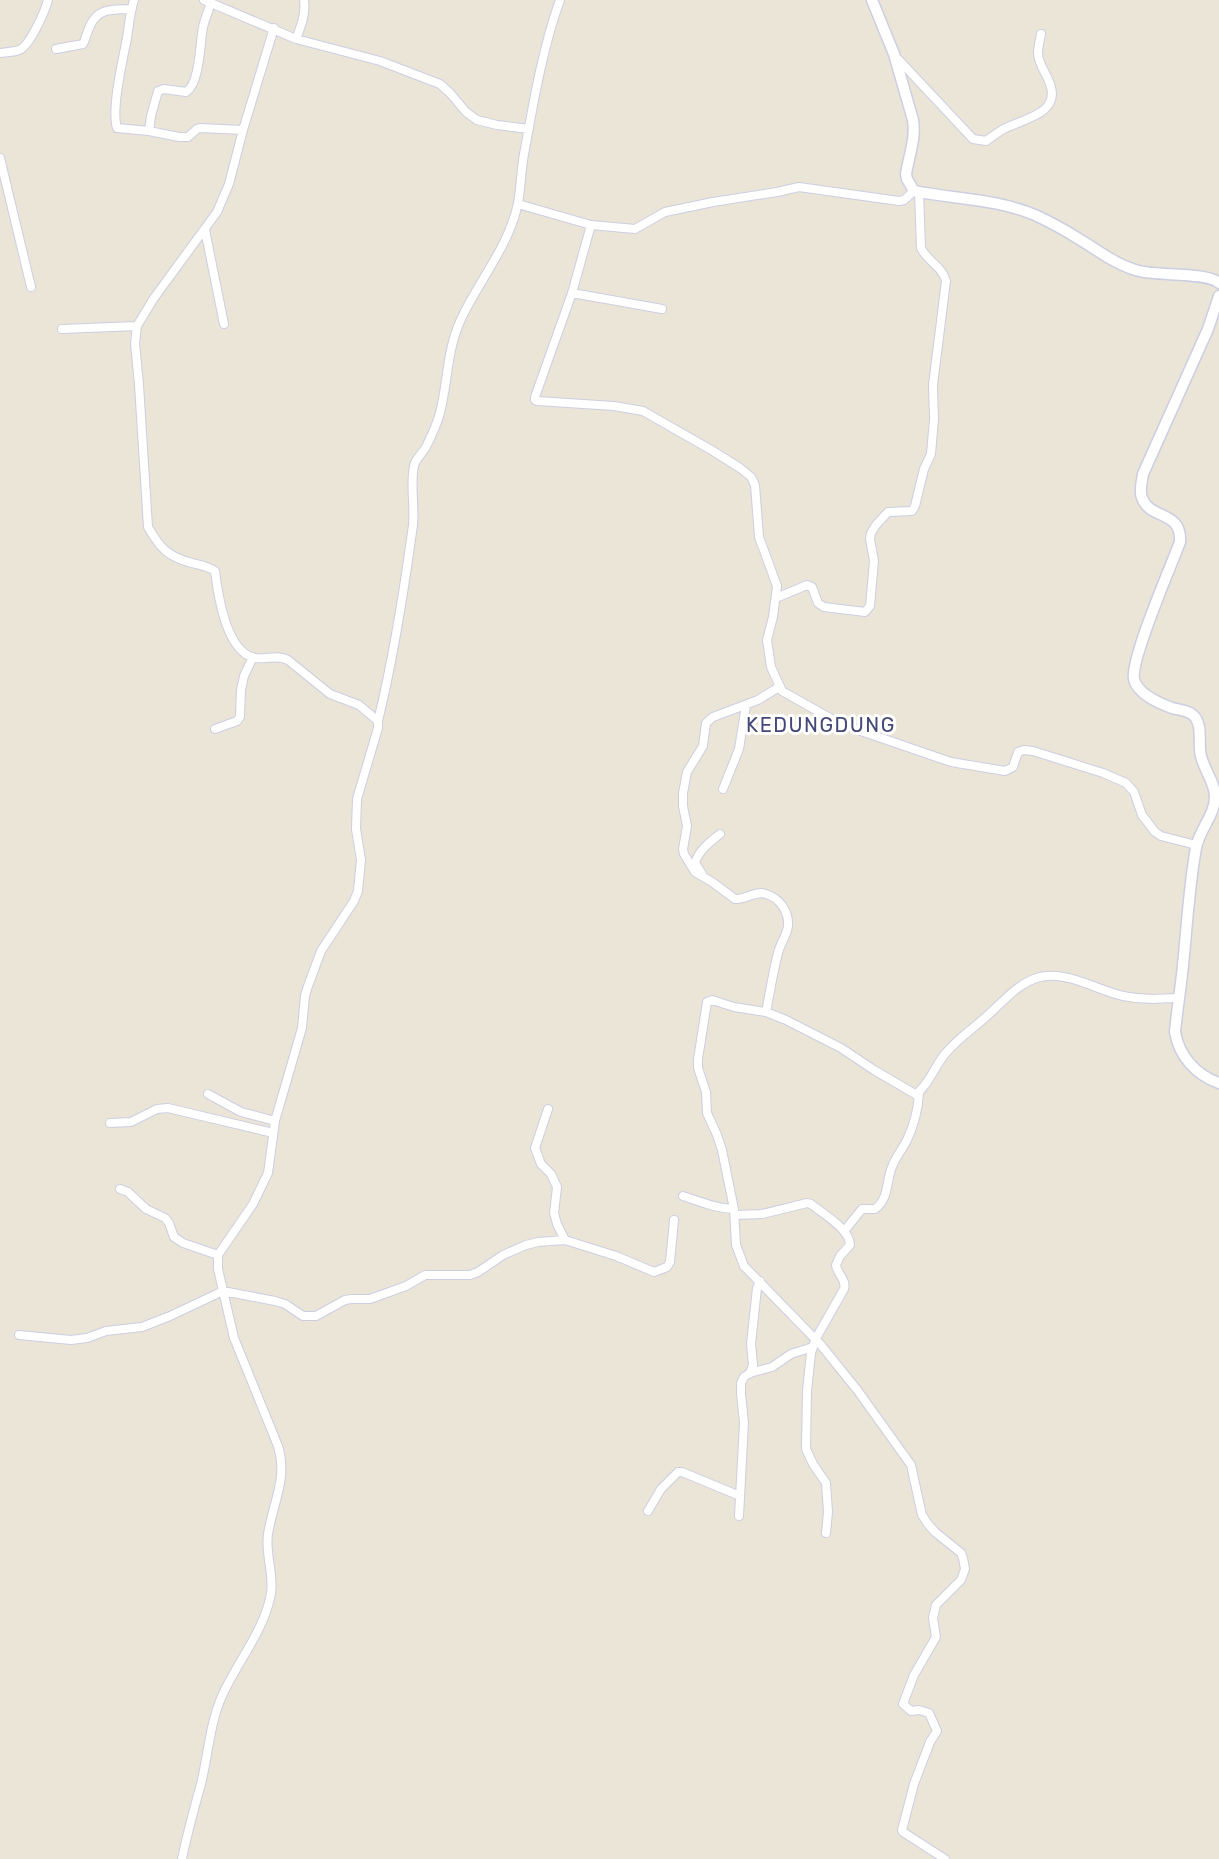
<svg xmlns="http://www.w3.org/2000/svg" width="1219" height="1859" font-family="Rubik,sans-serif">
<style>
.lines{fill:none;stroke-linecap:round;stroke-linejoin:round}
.street-casing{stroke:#cccee2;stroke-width:10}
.secondary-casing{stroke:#cccee2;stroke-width:13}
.street{stroke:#fff;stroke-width:8}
.secondary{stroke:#fff;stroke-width:10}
.labels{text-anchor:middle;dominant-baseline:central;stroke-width:6;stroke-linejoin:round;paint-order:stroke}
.quarter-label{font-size:20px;letter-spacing:1.5px;fill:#45497a;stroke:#fff}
</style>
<rect width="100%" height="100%" fill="#ebe5d7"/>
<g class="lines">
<defs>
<path id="street" d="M134 0C130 12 129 25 127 38 123 59 111 109 117 128L149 131 151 116 158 91 164 89 186 92C200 84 200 42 203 27 205 19 208 11 211 3
M204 0 296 39 380 61 440 84 450 93 466 112 477 120 497 125 529 129
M296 39C301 26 306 14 304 0
M56 49 83 44C86 38 87 32 90 26 98 7 114 10 131 9
M0 53C6 52 14 52 19 50 30 46 45 11 48 0
M898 59 973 139 986 141C994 136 1001 129 1010 126 1029 118 1060 111 1050 84 1047 74 1038 64 1038 53 1038 47 1040 40 1041 34
M149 131 179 137H188L197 129 200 128 243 130
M0 158 31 287
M518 204 591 225 635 229 665 212 713 202 777 192 799 187 899 201 904 200 914 191
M591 225 572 293 535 397V400L537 401 614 406 643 411 713 451 740 468 751 477 755 485 759 537 777 586 773 617 767 640 771 667 782 691 837 722 858 730 951 762 1005 771 1013 767 1018 752 1024 750 1033 751 1103 773 1126 783 1134 792 1142 815 1155 832 1161 836 1196 845
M205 230 224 324
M572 293 662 309
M62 329 137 326
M776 598 807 585 812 587 818 603 824 607 865 612 870 606 874 561 870 539 871 533 876 525 888 512 912 511 915 506 924 469 931 454 934 419 933 385 946 281C943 267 927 261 921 248L919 192
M378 721C394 656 404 591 413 525 415 506 410 485 414 466 416 458 422 454 426 447 431 437 437 424 440 413 449 377 446 348 464 313 482 277 510 243 518 203 521 187 521 170 524 154 533 105 543 46 560 0
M215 729 237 721 240 717 241 690 244 676 253 657
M723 789 739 749 746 705
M702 874 695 863C699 850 710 842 720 834
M766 1012C770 992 773 972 778 953 780 944 787 935 788 926 789 912 780 898 766 894 755 890 746 900 735 899L712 882 695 872 684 854 683 849 687 826 683 806V793L687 772 703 746 706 723 713 717 758 700 779 687
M208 1094 241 1112 275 1121
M548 1109 535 1148 541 1164 551 1174 557 1187 554 1213 557 1224 565 1240
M110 1123 131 1122 157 1109 168 1108 273 1133
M120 1189 128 1192 146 1209 165 1218 169 1223 174 1237 183 1243 218 1255
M683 1196C700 1202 716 1208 734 1209
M735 1215 762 1214 807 1203 811 1204C823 1214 850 1229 850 1245L840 1256 836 1265C837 1274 847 1280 844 1289L815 1340 811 1353 807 1391 806 1449 813 1464 826 1483 828 1512 826 1533
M845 1230 862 1209H875C889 1199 886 1181 892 1167 895 1158 901 1151 906 1142 914 1126 918 1111 919 1093
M19 1335 71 1340 87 1338 106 1331 142 1327 170 1316 223 1291 275 1301 285 1304 303 1316H316L345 1300 351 1299H370L406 1286 425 1275H470L478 1272 503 1255 526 1245 538 1242 565 1240 616 1256 654 1272 667 1267 670 1262 674 1220
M750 1373 753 1365 751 1344 757 1288 760 1281
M648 1511 661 1489 678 1472H682L740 1496
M739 1516 744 1423 741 1394V1383L744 1377 750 1373 772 1367 791 1354 813 1347
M182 1859C187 1834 194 1809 201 1784 208 1755 210 1723 222 1696 237 1662 265 1630 271 1593 274 1573 265 1554 268 1534 273 1502 288 1479 278 1446L234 1338 218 1269V1255L253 1204 268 1173 275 1121 302 1028 305 996 308 986 321 951 354 901 358 891 361 860 356 829 357 799 378 728V721L359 705 330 694 288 660C277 654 267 660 255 658 226 652 218 595 215 571 208 566 200 565 192 563 168 557 160 548 148 527L139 385 135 343 137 326 154 298 217 212 229 184 243 130 274 28
M945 1859 903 1832 902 1830 914 1784 930 1742 937 1731 929 1713 919 1710 911 1711 903 1704 914 1675 936 1637 933 1618 936 1605 961 1580 965 1569 963 1558 961 1553 935 1532 928 1524 922 1515 911 1465 858 1391 821 1345 744 1266 736 1245 734 1209 722 1150 717 1135 707 1113 706 1092 698 1068V1059L707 1002 712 1000 734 1007 766 1012 786 1020 841 1048 874 1070 915 1094C926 1090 936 1064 945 1054 957 1039 974 1028 988 1015 1004 1001 1019 982 1040 977 1069 971 1096 990 1123 996 1142 1000 1159 999 1178 998"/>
<path id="secondary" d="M872 0 894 54 913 120C916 139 909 155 906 174L907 179 914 191C954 199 997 199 1035 215 1050 222 1065 230 1079 239 1099 251 1116 265 1139 271 1158 276 1208 272 1219 283
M1219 296 1208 329 1143 474C1142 482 1139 490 1142 498 1150 520 1182 510 1180 542 1171 566 1130 660 1134 679 1137 694 1159 703 1172 708 1179 710 1187 710 1193 715 1202 723 1199 739 1200 750 1201 767 1215 780 1215 797 1215 815 1199 830 1196 848 1189 886 1187 926 1183 965 1181 987 1177 1010 1175 1032 1179 1056 1196 1075 1219 1083"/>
</defs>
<use href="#street" class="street-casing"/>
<use href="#secondary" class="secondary-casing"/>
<use href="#street" class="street"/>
<use href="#secondary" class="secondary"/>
</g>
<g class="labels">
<g class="quarter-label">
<text x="821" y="725">KEDUNGDUNG</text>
</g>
</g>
</svg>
